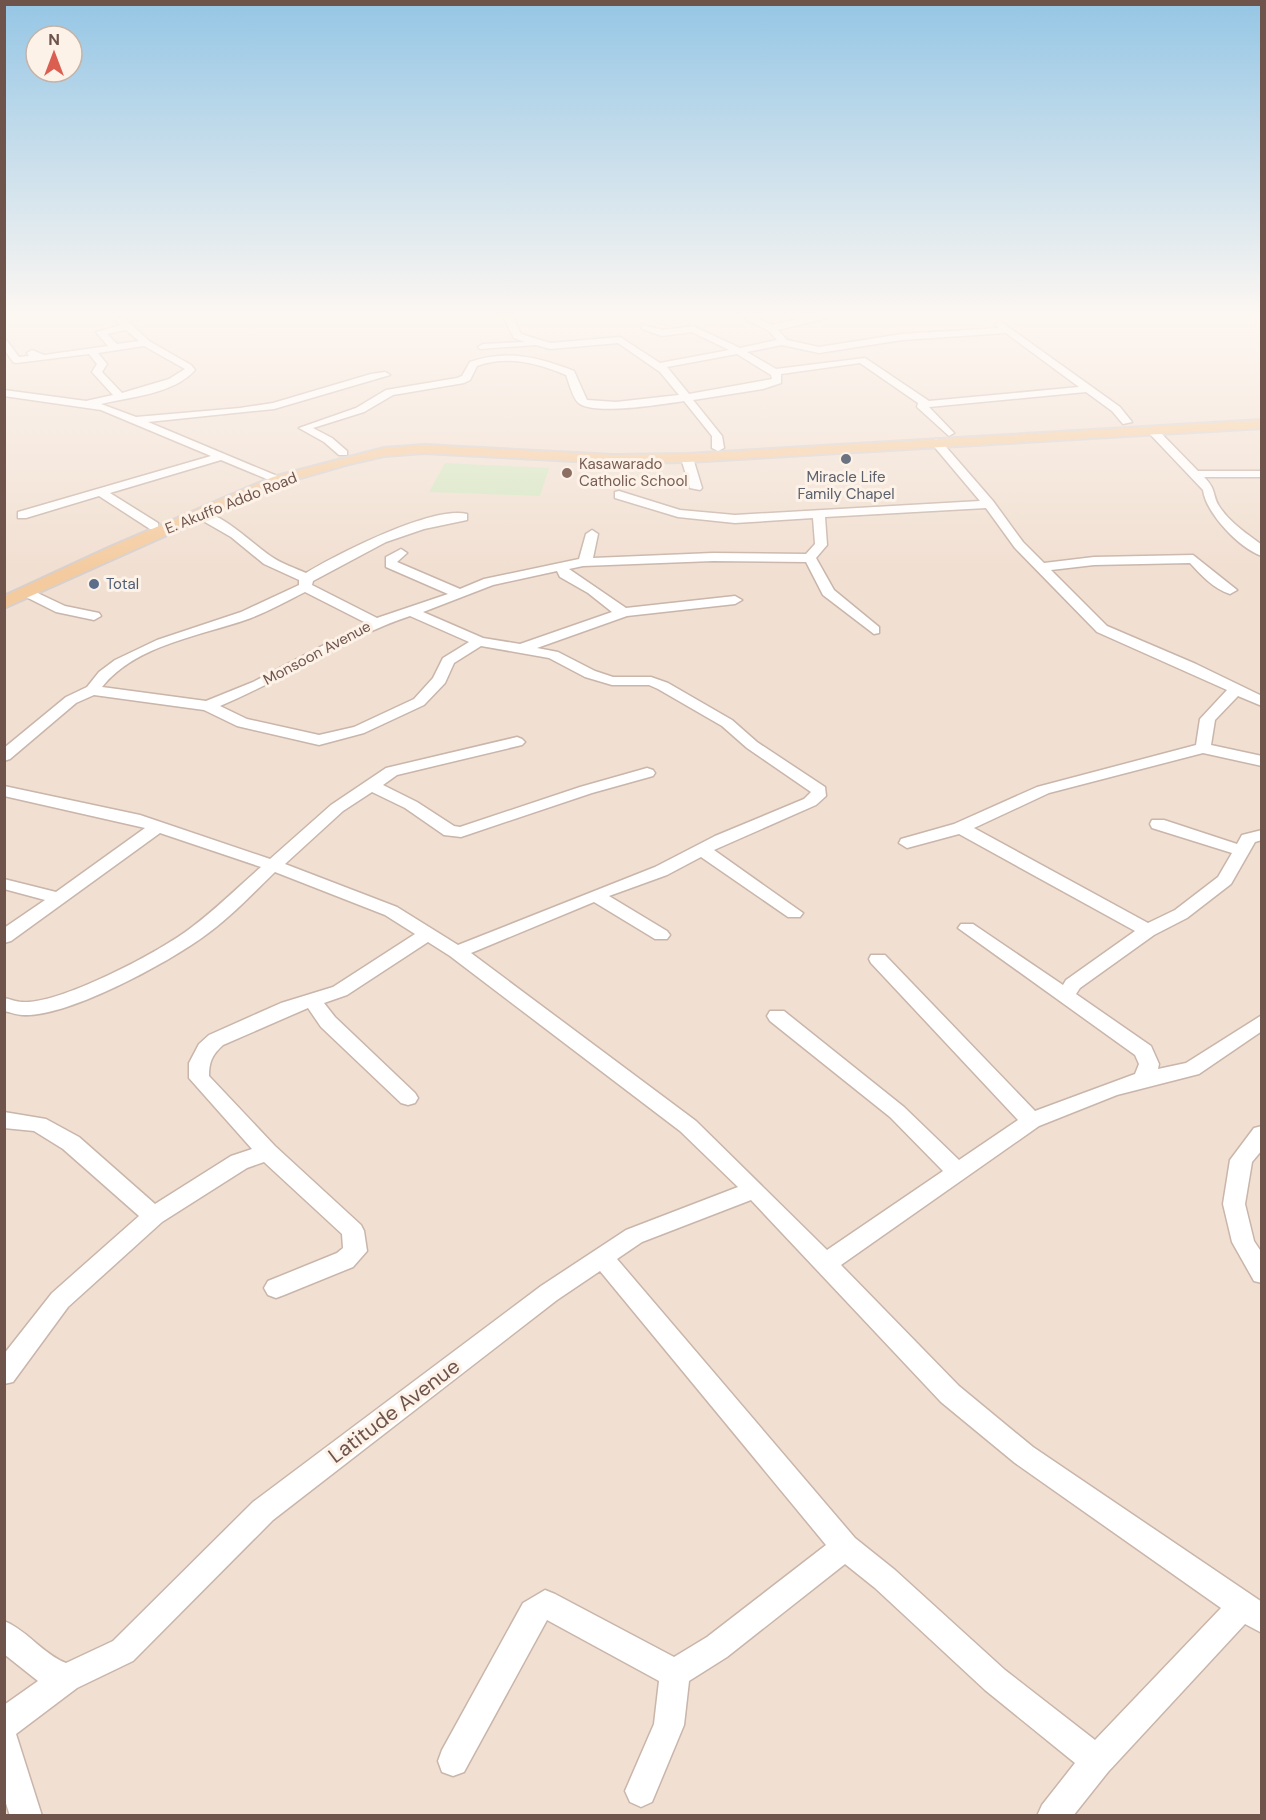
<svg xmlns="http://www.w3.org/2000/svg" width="1266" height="1820" font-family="'DM Sans',sans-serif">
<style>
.residential{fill:#f1dfd1}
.green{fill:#d5e6c2}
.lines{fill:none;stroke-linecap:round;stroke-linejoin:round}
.minor-casing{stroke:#c9b5aa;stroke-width:3}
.major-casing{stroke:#d7cfcd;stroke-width:4}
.minor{fill:#fff;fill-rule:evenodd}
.major{fill:#f4cb9f;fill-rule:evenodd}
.worship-dot{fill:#6b7280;stroke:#fdf2e8;stroke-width:2}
.education-dot{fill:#8d6e63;stroke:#fdf2e8;stroke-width:2}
.service-dot{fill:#5c6f8a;stroke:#fdf2e8;stroke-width:2}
.labels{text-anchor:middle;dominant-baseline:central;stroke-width:6;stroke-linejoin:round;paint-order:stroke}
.far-education-label{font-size:15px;fill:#785e54;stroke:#fdf2e8;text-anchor:start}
.far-worship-label{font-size:15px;fill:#5b616d;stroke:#fdf2e8}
.far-street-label{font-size:15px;fill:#6f544b;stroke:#fdf2e8}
.far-service-label{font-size:15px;fill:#4e5e75;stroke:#fdf2e8;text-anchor:start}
.near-street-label{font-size:21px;fill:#6f544b;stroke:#fdf2e8}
</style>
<rect width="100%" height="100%" fill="#faeee2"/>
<path class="residential" d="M5 319H1261V1815H5Z"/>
<path class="green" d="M445 463 549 468 540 496 429 492Z"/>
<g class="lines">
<defs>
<path id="minor" d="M115 318H125L149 341 191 365 195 370C174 394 130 397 101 404L136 417 240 408 273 403 371 374 385 372 390 375 274 409 148 422 282 478V482H274L221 460 110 493 158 523V529H150L99 496 26 518H18V512L211 456 101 410 4 396V390L86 401 113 395 92 372 97 364 89 354 16 363 13 362 4 349V337L19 357 29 356 27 353 32 350 44 355 108 346 96 332 121 325ZM126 330 139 341 117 344 107 334ZM144 346 185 369 169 379 122 393 102 372 107 364 98 353Z
M504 318H513L521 334 550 343 620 337 660 363 729 350 692 332 662 336 642 329V325L663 330 693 326 740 348 777 340 769 331 744 318H757L772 325 801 318H827L778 330 787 340 819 347 902 334 999 328 995 324 1000 321 1120 407 1132 422 1123 424 1112 411 1086 392 929 407 954 433 949 436 917 407 918 403 860 363 781 374V383L763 389 693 400 722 436 724 448 718 451 712 448V436L684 401C663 404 597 415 580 404 573 400 569 382 566 375 537 363 507 355 477 366L470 380 464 383 393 395 364 412 313 428 332 438 347 451V455H339L324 442 299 428 356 408 386 390 457 378 462 376 470 362C506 349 539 357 574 371L587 400 616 402 679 395 660 372 618 343 550 349 536 345 480 349 478 347 483 344 525 342 514 338ZM1006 333 1079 387 929 401 865 358 776 369 747 352 782 345 819 353 902 340ZM737 354 771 375 772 379 689 394 667 367Z
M1147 427H1155L1198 471H1262V477H1204C1217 490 1212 495 1219 506 1230 523 1246 533 1262 545V556C1239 548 1206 513 1203 490L1147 431Z
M936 439 940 440 993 501 1023 542 1044 563 1094 557 1193 555 1237 590 1230 594C1214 589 1201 575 1190 563L1094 565 1051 570 1107 626 1196 664 1262 696V706L1238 696 1215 720 1211 745 1262 756V766L1203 753 1049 793 974 828 1148 923 1175 910 1218 877 1232 853 1152 828 1150 824 1152 820H1164L1237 844 1242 835 1262 830V840L1255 842 1231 884 1187 918 1154 935 1080 988 1076 994 1151 1046 1159 1064 1158 1069 1186 1063 1262 1015V1031L1199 1074 1117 1095 1039 1126 841 1265 959 1386 1033 1447 1262 1602V1633L1245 1624 1108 1772 1073 1816H1037L1042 1805 1075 1763 985 1690 875 1588 845 1564 727 1657 689 1681 684 1725 652 1802 641 1807 630 1802 625 1791 654 1724 659 1681 547 1620 464 1772 453 1776 442 1772 438 1761 442 1750 523 1603 545 1590 555 1594 674 1657 707 1637 826 1545 600 1271 557 1300 273 1520 133 1661 77 1688 16 1734 42 1816H10L4 1797V1705L38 1681 4 1654V1621C28 1631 43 1654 66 1663L113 1641 253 1502 541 1286 626 1230 738 1187 680 1131 450 956 428 942 347 995 324 1003 335 1017 415 1093 418 1098 415 1103 408 1105 401 1103 321 1027 308 1008 223 1045C212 1055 209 1062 209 1076L275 1146 361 1225 364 1231 367 1251 353 1267 284 1295 276 1298 268 1295 264 1288 268 1281 337 1253 343 1248 342 1234 264 1162 247 1168 162 1222 68 1307 13 1382 4 1384V1354L52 1293 139 1216 63 1149 34 1131 4 1128V1112L46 1119 79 1137 155 1204 231 1156 252 1149 189 1078V1063L199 1044 209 1035 281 1003 333 987 415 934 385 915 275 872C252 894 229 919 203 937 167 963 67 1018 22 1015 17 1015 10 1012 4 1011V998C10 999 17 1002 22 1002 59 1005 162 951 192 927 216 909 238 887 261 867L160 833 11 941 4 943V928L45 900 4 889V879L56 892 145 828 4 796V786L140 815 270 859 331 805 386 768 517 737 522 739 525 742 522 745 397 775 383 785 417 802 454 826 460 827 580 787 647 768 653 770 655 773 653 776 592 793 461 837 444 835 405 808 372 792 343 811 285 864 397 907 458 945 655 867 715 836 804 799 811 792 747 748 722 726 658 689 649 685H612L585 677 549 658 481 646 454 663 445 683 424 705 364 733 319 745 237 726 204 710 94 695 76 703 10 759 4 761V748L66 697 87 687 99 672 115 660 157 640 241 612 299 585V580L264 564 231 537 198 518V512C217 508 256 547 272 557 282 564 295 568 306 573 338 554 431 506 467 514V520L424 529 386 542 313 581 312 585 377 618 448 594 386 567V557L401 549 407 553 397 562 460 589 484 579 579 559 586 534 592 530 598 534 593 558 713 553 806 554 815 544 813 518 735 523 678 517 615 498V492L619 491 680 510 735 515 980 501 932 444 931 442ZM986 508 1015 548 1097 632 1227 690 1200 719 1196 745 1037 787 954 824 901 839 899 843 907 848 959 834 1135 931 1066 980 1063 985 973 924H961L958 928 1135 1055 1139 1064 1135 1074 1035 1111 885 955H871L869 959 871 963 1018 1120 959 1160 904 1107 784 1011H770L767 1016 770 1021 890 1117 943 1171 827 1250 696 1121 471 953 594 902 655 939H667L670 935 667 931 609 896 667 875 701 857 788 917H800L803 913 714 850 816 805 826 796 825 787 757 742 732 720 668 683 651 677H613L595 671 558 652 537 648 627 616 735 604 742 600 735 596 626 608 569 569 583 566 713 561 806 562 823 595 874 634 879 633V627L834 590 816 558 827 545 825 517ZM557 571 560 577 588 593 612 612 520 644 483 638 423 612 493 585ZM305 592 366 623 253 682 206 701 102 687C136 644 202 636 251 618 269 611 287 601 305 592ZM410 616 469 642 443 658 433 678 414 699 354 727 319 735 247 719 220 706C285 679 344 638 410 616ZM751 1200 941 1402 1015 1463 1221 1608 1095 1740 1005 1670 895 1570 855 1538 617 1259 642 1242Z
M683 456 693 458 702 488 700 490 690 488 681 458Z
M27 588 65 606 99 613 101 616 94 620 56 612 22 595V589Z
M1262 1126V1150L1252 1162 1245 1204 1254 1241 1262 1253V1283L1254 1281 1232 1242 1223 1204 1230 1160 1254 1128Z"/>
<path id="major" d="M1262 420V428L687 462 614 463 424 453 384 456 349 464 283 483 4 608V596L110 547 273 477 384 448 424 445 614 455 687 454Z"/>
</defs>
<use href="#minor" class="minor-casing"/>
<use href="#major" class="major-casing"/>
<use href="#minor" class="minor"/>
<use href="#major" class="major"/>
</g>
<linearGradient id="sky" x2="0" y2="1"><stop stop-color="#95c6e5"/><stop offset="0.55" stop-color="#fdf7f2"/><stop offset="1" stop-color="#fdf7f2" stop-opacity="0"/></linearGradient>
<rect width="1266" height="573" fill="url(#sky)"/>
<circle class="worship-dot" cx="846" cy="459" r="6"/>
<circle class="education-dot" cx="567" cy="473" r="6"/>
<circle class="service-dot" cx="94" cy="584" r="6"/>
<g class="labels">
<g class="far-education-label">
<text x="579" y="464">Kasawarado<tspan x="579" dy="17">Catholic School</tspan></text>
</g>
<g class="far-worship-label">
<text x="846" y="477">Miracle Life<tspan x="846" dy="17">Family Chapel</tspan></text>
</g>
<g class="far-street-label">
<text transform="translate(231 503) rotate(-22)">E. Akuffo Addo Road</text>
<text transform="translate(317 653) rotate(-28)">Monsoon Avenue</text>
</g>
<g class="far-service-label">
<text x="106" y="584">Total</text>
</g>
<g class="near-street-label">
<text transform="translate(394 1411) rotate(-37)">Latitude Avenue</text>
</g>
</g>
<rect width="1266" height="1820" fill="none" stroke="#6f544b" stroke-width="12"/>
<g transform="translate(54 54)"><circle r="28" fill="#fdf2e8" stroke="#c4b3a9" stroke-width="1.5"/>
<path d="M0-4.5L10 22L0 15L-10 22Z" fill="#db5f50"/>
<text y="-9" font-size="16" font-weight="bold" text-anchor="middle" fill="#6f544b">N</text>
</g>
</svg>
